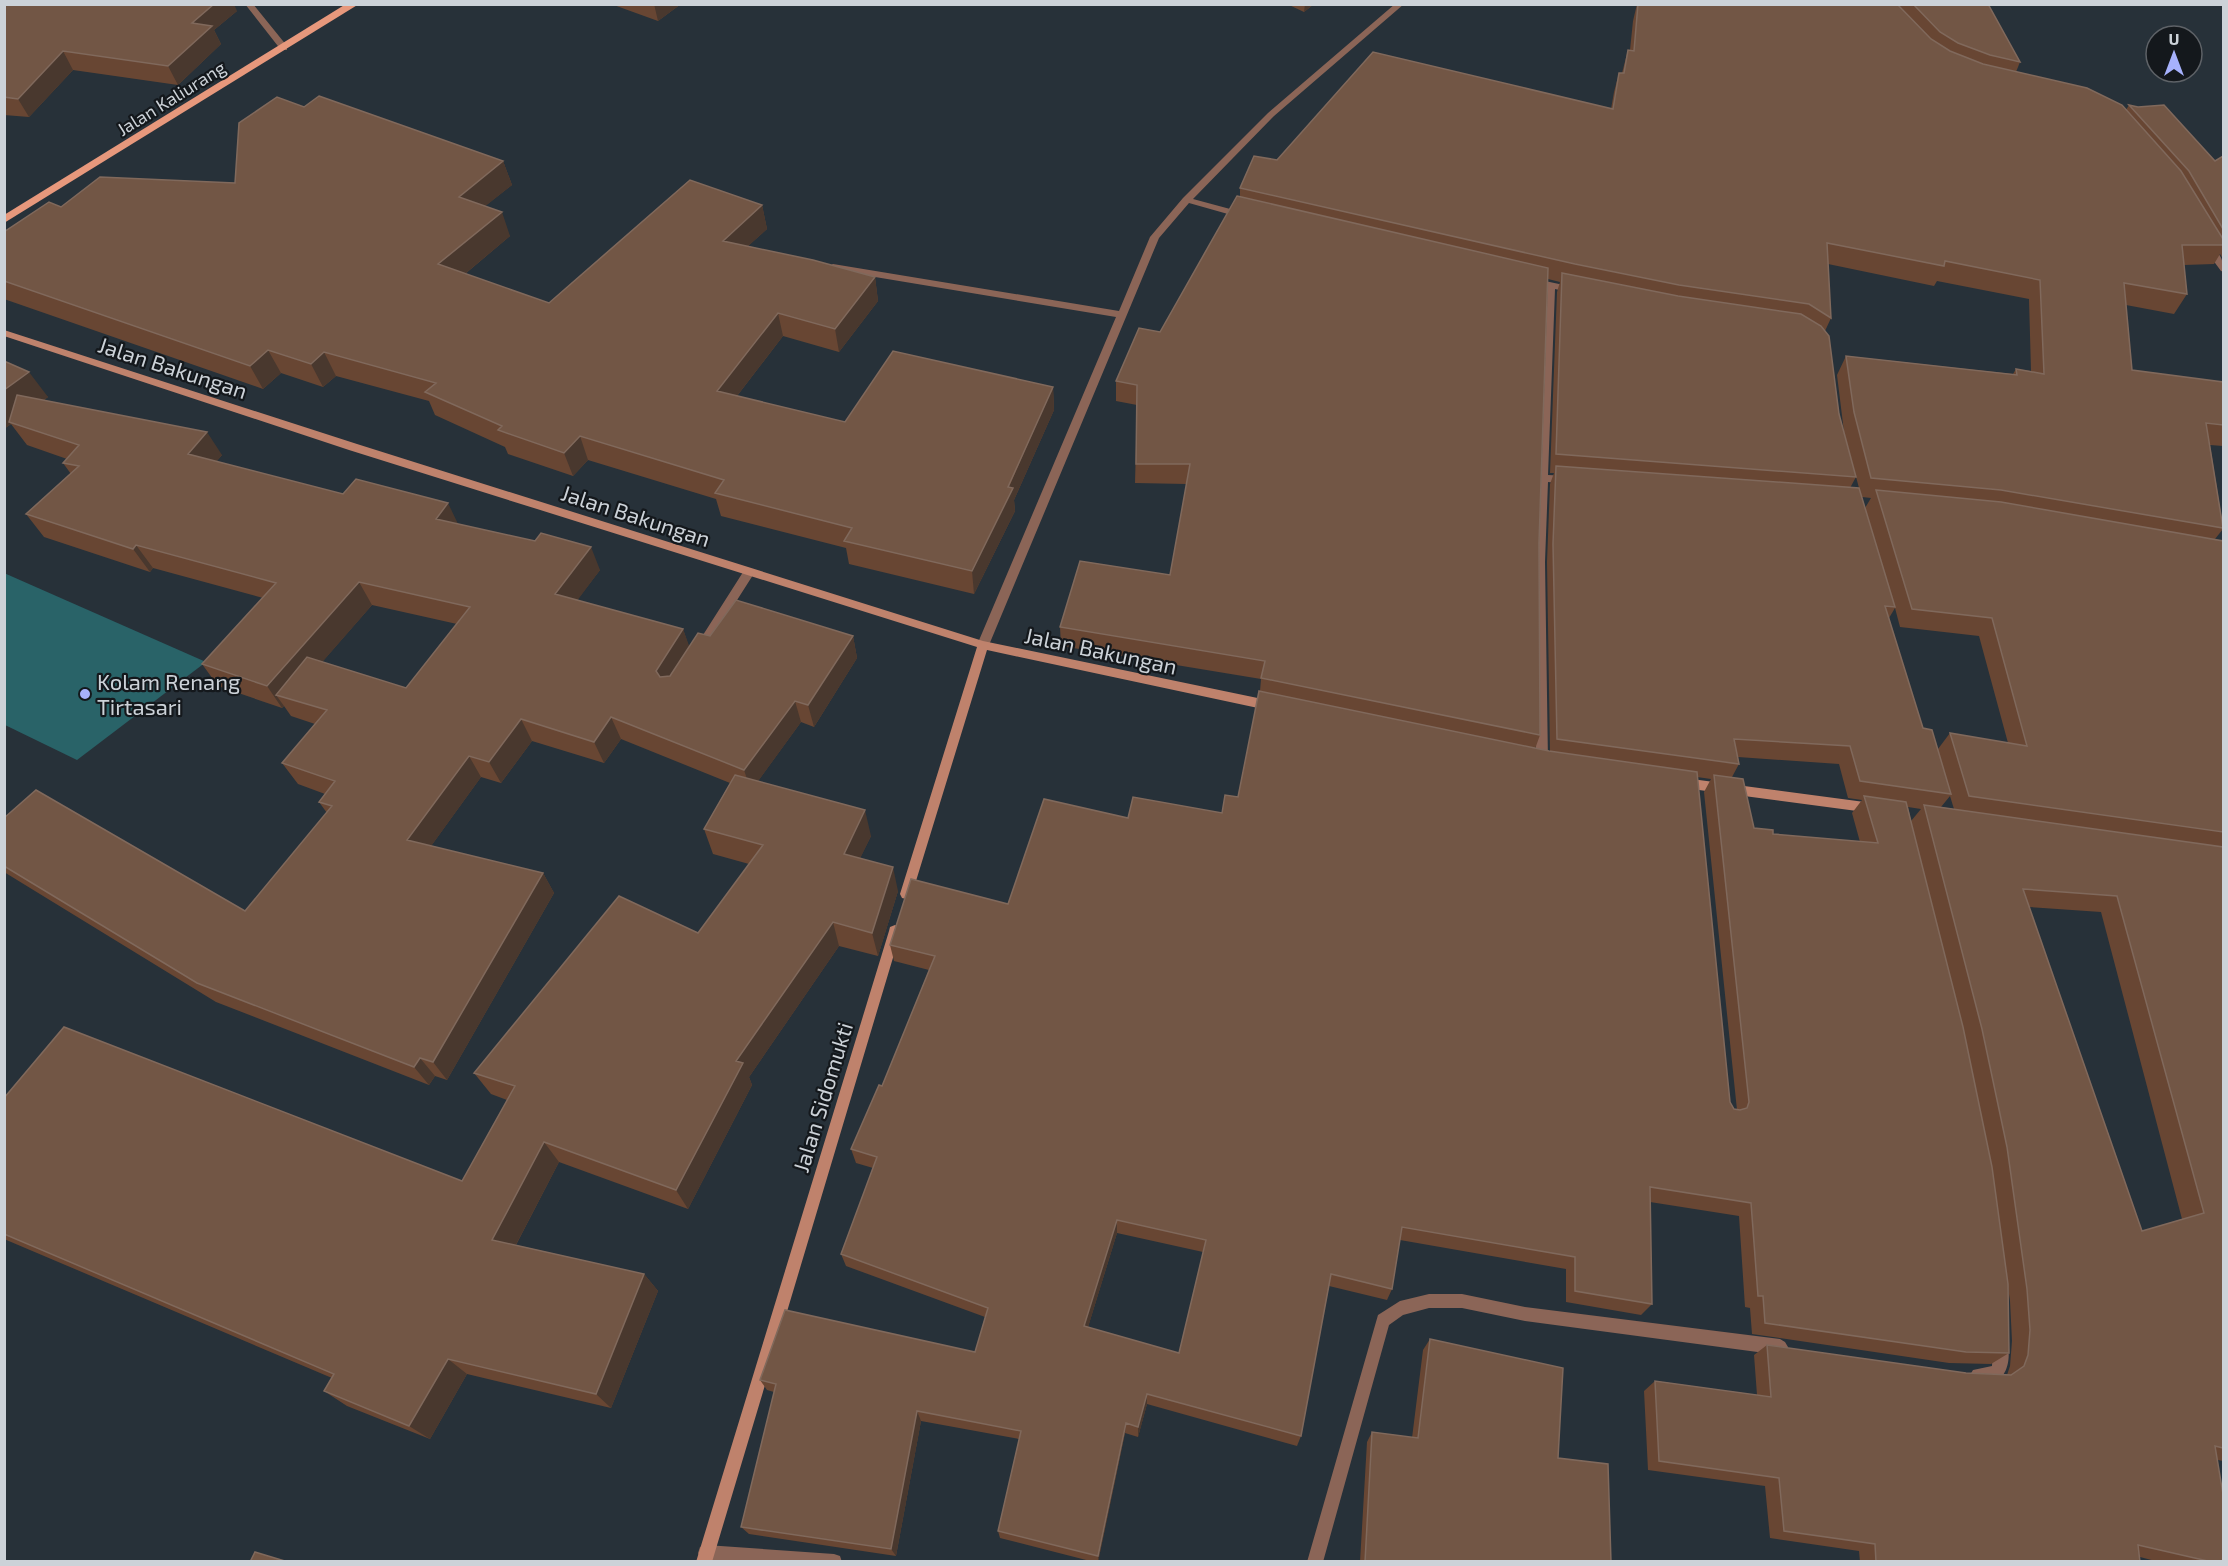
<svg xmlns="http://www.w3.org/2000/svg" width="2228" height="1566" font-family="'Exo 2',sans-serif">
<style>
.water{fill:#296368}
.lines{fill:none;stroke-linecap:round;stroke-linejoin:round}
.lane{fill:#8b6557;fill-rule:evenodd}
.street{fill:#8b6557;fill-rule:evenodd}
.secondary{fill:#bf826c;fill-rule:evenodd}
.primary{fill:#e7987c;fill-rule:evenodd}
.wall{fill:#684633;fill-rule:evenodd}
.shaded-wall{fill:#49382e}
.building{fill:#725645;stroke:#80695c;stroke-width:1.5;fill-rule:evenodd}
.poi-dot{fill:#a6b1fc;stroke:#14181c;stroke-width:2}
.labels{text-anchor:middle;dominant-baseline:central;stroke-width:4.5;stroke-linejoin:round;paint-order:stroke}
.far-street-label{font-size:18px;fill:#ccd2d8;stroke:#14181c}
.street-label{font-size:22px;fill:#ccd2d8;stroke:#14181c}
.poi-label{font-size:22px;fill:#ccd2d8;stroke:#14181c;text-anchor:start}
</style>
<rect width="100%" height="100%" fill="#273139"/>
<path class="water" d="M4 573 206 662 77 760 5 725Z"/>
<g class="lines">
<path class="lane" d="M749 568 754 572 753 575 704 652H696L694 649 696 646 745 569Z"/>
<path class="street" d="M245 4H253L287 46V50H281Z
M1395 4H1404L1274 116 1193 199 1245 213V217L1242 218 1189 203 1159 238 989 645 983 649 979 648 977 645 1116 317 833 270 828 267 833 264 1119 311 1150 237 1183 198 1268 113Z
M2209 245C2219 250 2224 261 2224 272L2221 271 2204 248Z
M1531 278 1573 287 1578 290 1573 293 1555 289 1548 475 1567 476 1572 480 1567 484 1548 482 1545 562 1548 762 1546 765H1538L1536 762 1535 562 1545 287 1528 283 1526 281Z
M1429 1294H1462L1525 1307 1780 1339 1785 1342 1788 1347 1785 1352 1780 1355 1525 1321 1462 1308H1429L1403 1315 1389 1325 1323 1562H1307L1378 1315 1400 1301Z
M2000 1334 2005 1336C2015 1360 2005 1394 1973 1380L1970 1375 1973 1370 1992 1366 1993 1341 1995 1336Z
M706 1545 834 1554 840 1556 842 1562 706 1561 700 1559 698 1553 700 1547Z"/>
<path class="secondary" d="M4 330 357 444 983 641 1272 701 1278 706 1272 711 987 650 912 894 910 898 906 899 902 898 900 894 977 647 349 450 4 336Z
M1684 778 1872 803 1876 804 1878 808 1876 812 1872 813 1684 788 1680 786 1678 783 1680 780Z
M895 925 900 927 901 931 712 1562H696L889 931 890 927Z"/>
<path class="primary" d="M346 4H359L4 223V215Z"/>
</g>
<path class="wall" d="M4 4 237 11 214 30 221 44 178 85 73 70 29 117 4 115Z
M611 4H681L658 21Z
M1287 4H1314L1304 12Z
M1637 4H1988L2020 62 2016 72 2126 110 2129 105 2215 161 2223 156V259L2220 254 2214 264 2184 265 2187 294 2174 314 2126 305 2132 370 2223 382V446L2210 445 2223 526V529L2215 539 2223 541V1461L2218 1460 2223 1562H2159L2140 1557V1562H1860L1859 1551 1770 1538 1765 1486 1648 1470 1644 1391 1655 1381 1757 1395 1754 1355 1767 1345 1966 1373 2007 1375 2010 1366 2012 1341 2010 1301 2008 1287 2009 1353 1991 1364 1949 1363 1752 1334 1750 1308 1745 1307 1739 1216 1650 1202 1652 1304 1641 1315 1566 1302V1269L1400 1240 1392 1289 1387 1300 1329 1286 1301 1436 1297 1446 1147 1404 1138 1437 1125 1433 1098 1562H1094L1000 1538 998 1531 1019 1439 921 1421 896 1556 749 1534 741 1527 774 1392 767 1390 760 1380 975 1352 985 1317 846 1266 841 1254 873 1168 856 1163 851 1149 882 1086 929 970 894 961 890 945 1008 904 1128 818 1222 813 1238 797 1260 691 1261 679 1061 646 1060 627 1170 575 1187 484 1135 483 1137 405 1116 401V381L1160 332 1240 197V188L1277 160 1611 109 1614 92 1619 73H1622L1628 50H1630L1633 21ZM1828 264 1934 286 1937 281 2029 299 2031 371 2016 369 2013 374 1846 356 1837 375 1844 432 1859 488H1850L1856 477 1839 414 1825 331 1831 318ZM1548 279 1560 282 1557 292 1550 473H1554L1550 484 1547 562 1550 752 1535 749 1540 735 1539 543ZM1862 497 1871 498 1865 508ZM1895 608 1900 627 1979 636 2008 743 1950 733 1938 749 1923 728 1889 618ZM1738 757 1839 764 1848 798 1862 800 1852 813 1860 842 1773 834 1754 828 1732 777 1739 764ZM1697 777 1711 779 1704 792 1737 1110 1734 1109 1730 1102ZM1950 796 1954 809 1941 807ZM1908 807 1921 809 1911 821ZM2029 907 2101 912 2182 1219 2142 1231ZM1117 1233 1203 1252 1179 1353 1088 1327Z
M304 107 503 161 512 185 485 206 510 236 465 274 549 303 762 205 767 229 748 246 875 277 878 301 839 352 783 336 737 396 845 422 1053 387 1054 410 1014 500 1015 511 974 594 849 564 846 548 721 516 716 499 588 460 573 476 508 454 505 447 435 415 429 401 336 376 323 387 281 373 263 389 4 299V232L61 207 235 183Z
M4 361 48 397 44 400 222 455 216 462 458 524 600 570 577 600 683 629 689 647 710 636H853L857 658 814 727 801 722 758 781 871 836 860 858 898 891 878 956 839 946 749 1077 752 1085 688 1209 559 1162 516 1245 644 1274 658 1291 611 1408 467 1374 430 1439 347 1406 324 1391 332 1378 4 1239V1098L462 1181 507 1100 491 1094 474 1073 698 933 749 864 713 854 704 829 730 783 621 739 604 763 532 741 501 783 481 777 431 846 543 873 554 893 447 1080 435 1076 429 1085 216 1002 4 872V818L245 911 327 813 319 802 325 794 298 784 282 763 315 724 291 716 284 706 282 708 218 686 202 664 263 598 153 568 150 572 44 537 26 514 71 474 63 463 67 459 27 445 11 424 4 429ZM372 605 457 624 406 688 322 662Z
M1430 1339 1558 1458 1611 1562H1360L1367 1442 1372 1432 1412 1438 1423 1350Z"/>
<path class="shaded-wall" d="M214 4H234L237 11 214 30 221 44 178 85 168 66 192 23Z
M654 4H681L658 21Z
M1305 4H1314L1304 12Z
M63 51 73 70 29 117 18 99Z
M503 161 512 185 468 220 459 197Z
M762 205 767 229 728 264 723 241Z
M502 212 510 236 448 288 438 264Z
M875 277 878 301 839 352 835 329Z
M778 313 783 336 723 414 717 391Z
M268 350 281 373 263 389 250 366Z
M324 352 336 376 323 387 311 364Z
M29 372 48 397 12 423 9 422 11 424 4 429V390Z
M1053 387 1054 410 1014 500 1015 511 974 594 972 571Z
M207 432 222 455 203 477 188 454Z
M580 436 588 460 573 476 564 453Z
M448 503 459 526 436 519Z
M136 545 153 568 150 572 133 549Z
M591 547 600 570 565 617 555 594Z
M359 582 372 605 290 699 276 695 284 706 282 708 267 686Z
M683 629 691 651 664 693 656 671Z
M853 636 857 658 814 727 808 705Z
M795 701 801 722 751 791 744 770Z
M611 717 621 739 604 763 594 742Z
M521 719 532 741 501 783 489 762Z
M469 756 481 777 421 860 407 840Z
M865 810 871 836 850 879 844 854Z
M893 867 898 891 878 956 872 933Z
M543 873 554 893 447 1080 433 1062Z
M833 922 839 946 749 1077 752 1085 688 1209 676 1190 736 1061Z
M420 1058 435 1076 429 1085 414 1067Z
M544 1142 559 1162 509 1258 492 1240Z
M1117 1220V1233L1085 1337 1084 1326Z
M644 1274 658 1291 611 1408 596 1394Z
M448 1359 467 1374 430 1439 409 1426Z
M1147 1394V1404L1138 1437V1427Z
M917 1411 921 1421 896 1556 891 1549Z
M1126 1423 1125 1433 1098 1562V1556Z"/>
<path class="building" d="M4 4H214L192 23 212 26 168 66 63 51 18 99 4 97Z
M1638 4H1897L1931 39 1950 51 1983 64 2087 88 2122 105 2181 171 2223 239V245H2182L2187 294 2124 283 2132 370 2223 382V425L2206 423 2223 528 2001 490 1871 478 1854 412 1846 356 2017 375 2016 369 2044 374 2040 280 1945 261 1944 266 1827 243 1831 318 1809 304 1679 285 1575 264 1240 188 1254 156 1277 160 1373 52 1613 109 1619 73H1624L1628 50 1634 51Z
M1913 4H1988L2020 62 1990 55 1958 43 1940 32Z
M319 96 503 161 459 197 502 212 438 264 549 303 690 180 762 205 723 241 813 260 875 277 835 329 778 313 717 391 845 422 893 351 1053 387 1008 487 1013 488 972 571 844 541 852 528 715 493 724 480 580 436 564 453 498 430 502 426 425 392 436 383 324 352 311 364 268 350 250 366 4 281V232L49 202 61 207 100 177 235 183 239 123 277 97 304 107Z
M2129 105 2138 107 2164 105 2215 161 2223 156V229L2189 171Z
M1237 196 1548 268 1539 543 1540 735 1261 678 1265 661 1060 627 1080 561 1170 575 1190 464H1136L1137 385 1116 381 1139 328 1160 332Z
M1562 273 1678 296 1801 314 1821 326 1829 336 1839 414 1856 477 1556 454Z
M4 361 29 372 4 390Z
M17 395 207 432 188 454 343 494 356 479 448 503 436 519 535 541 541 533 591 547 555 594 683 629 656 671 660 677 670 676 698 633 710 636 736 600 853 636 808 705 795 701 744 770 611 717 594 742 521 719 489 762 469 756 407 840 543 873 433 1062 420 1058 414 1067 197 983 4 866V818L36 790 245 911 332 806 319 802 335 781 282 763 327 710 276 695 307 657 406 688 470 607 359 582 267 686 202 664 276 583 136 545 133 549 26 514 79 466 63 463 79 445 9 422Z
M1556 466 1859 488 1895 607 1885 606 1923 728 1932 730 1951 794 1860 781 1850 746 1734 739 1739 764 1557 739 1553 544Z
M1876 490 2001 502 2223 541V832L1969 796 1950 733 2027 746 1992 618 1912 609Z
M1259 691 1549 751 1697 772 1730 1102 1734 1109 1740 1110 1747 1108 1749 1102 1714 775 1743 779 1754 828 1773 830V834L1878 843 1864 796 1906 802 1963 1027 1992 1167 2008 1284 2009 1353 1966 1352 1765 1323 1763 1296H1758L1751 1203 1650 1187 1652 1304 1575 1291V1257L1402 1227 1392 1289 1331 1274 1301 1436 1147 1394 1138 1427 1126 1423 1098 1556 998 1531 1021 1431 917 1411 891 1549 741 1527 776 1384 760 1380 785 1310 975 1352 988 1308 841 1254 877 1157 851 1149 879 1085 882 1086 935 956 890 945 911 879 1008 904 1044 799 1128 818 1133 797 1222 813 1225 795 1238 797ZM1117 1220 1206 1240 1179 1353 1084 1326Z
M735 775 865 810 844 854 893 867 872 933 833 922 736 1061 743 1063 676 1190 544 1142 492 1240 644 1274 596 1394 448 1359 409 1426 324 1391 334 1374 4 1234V1098L64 1027 462 1181 515 1086 474 1073 619 896 698 933 763 845 704 829Z
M1924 805 2223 847V1448L2215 1446 2223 1494V1562H2212L2138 1545 2140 1562H1876L1875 1544 1784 1531 1779 1478 1659 1461 1655 1381 1771 1397 1767 1345 1966 1373 2011 1375 2024 1366 2028 1355 2030 1330 2027 1289 2007 1147 1982 1029ZM2023 889 2117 896 2204 1213 2142 1231Z
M1430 1339 1563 1368 1558 1458 1608 1464 1611 1562H1365L1372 1432 1418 1438Z
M255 1552 288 1562H250Z"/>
<circle class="poi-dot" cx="85" cy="694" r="6"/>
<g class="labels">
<g class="far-street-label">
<text transform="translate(171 98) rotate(-32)">Jalan Kaliurang</text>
</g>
<g class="street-label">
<text transform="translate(173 367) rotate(18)">Jalan Bakungan</text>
<text transform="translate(636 515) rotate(18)">Jalan Bakungan</text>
<text transform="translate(1101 650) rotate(12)">Jalan Bakungan</text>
<text transform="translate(822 1097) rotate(-73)">Jalan Sidomukti</text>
</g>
<g class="poi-label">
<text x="97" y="681">Kolam Renang<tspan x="97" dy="25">Tirtasari</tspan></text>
</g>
</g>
<rect width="2228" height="1566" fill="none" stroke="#ccd2d8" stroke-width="12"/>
<g transform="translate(2174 54)"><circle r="28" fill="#14181c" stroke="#5e6267" stroke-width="1.5"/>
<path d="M0-4.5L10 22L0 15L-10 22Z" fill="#a6b1fc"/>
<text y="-9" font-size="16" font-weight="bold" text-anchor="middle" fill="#ccd2d8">U</text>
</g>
</svg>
